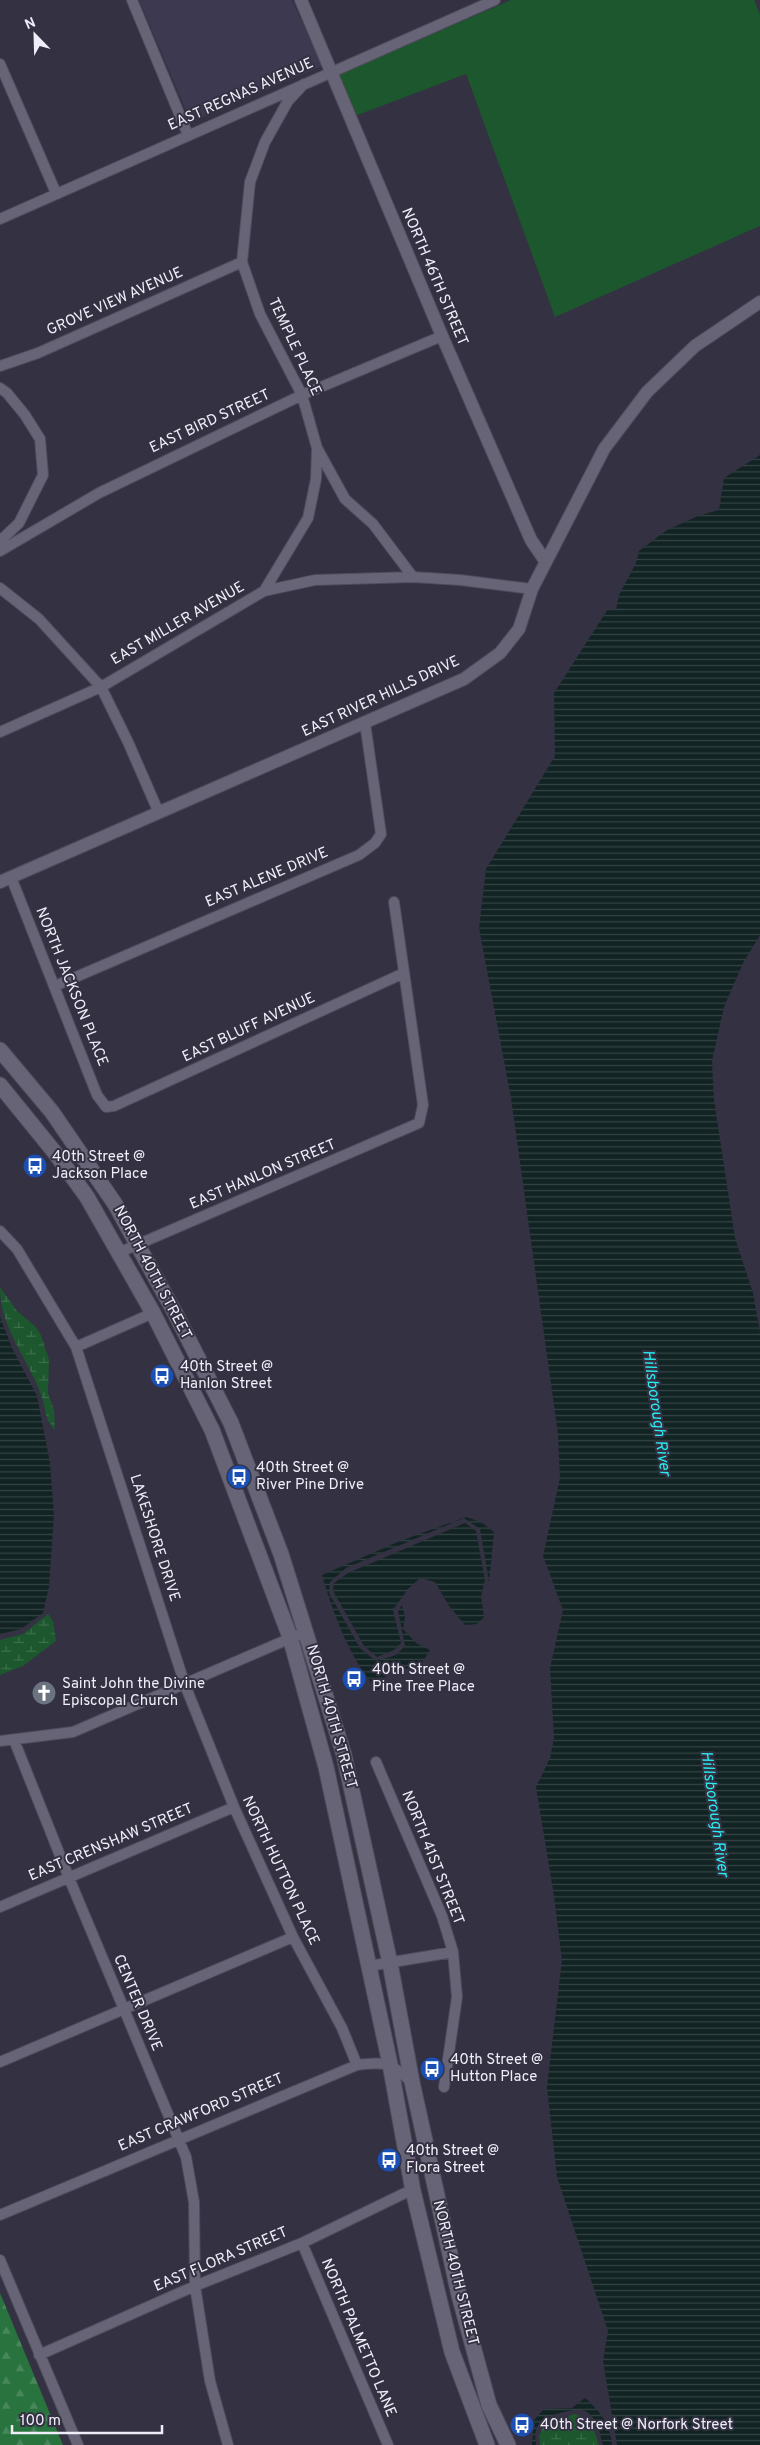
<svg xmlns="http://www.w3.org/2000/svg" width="760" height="2445" font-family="Overpass,sans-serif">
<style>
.built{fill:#3c3950}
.green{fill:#1c572d}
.forest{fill:url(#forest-firs)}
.wetland{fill:url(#wetland-marsh)}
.water{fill:url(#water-rules)}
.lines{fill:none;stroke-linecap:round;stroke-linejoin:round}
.minor-casing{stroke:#4e4c5a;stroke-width:12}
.tertiary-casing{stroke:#4e4c5a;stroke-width:14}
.secondary-casing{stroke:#4e4c5a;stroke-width:17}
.minor{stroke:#676477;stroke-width:10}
.tertiary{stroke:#676477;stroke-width:12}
.secondary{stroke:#676477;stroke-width:15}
.labels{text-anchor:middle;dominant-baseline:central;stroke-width:4;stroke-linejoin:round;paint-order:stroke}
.street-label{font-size:15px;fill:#eeedf8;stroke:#333142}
.poi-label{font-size:15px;fill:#eeedf8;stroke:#333142;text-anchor:start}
.water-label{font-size:16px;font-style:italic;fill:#28ecf1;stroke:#333142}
</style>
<defs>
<pattern id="forest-firs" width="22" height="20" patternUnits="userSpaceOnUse" patternTransform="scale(1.25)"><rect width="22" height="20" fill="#29733e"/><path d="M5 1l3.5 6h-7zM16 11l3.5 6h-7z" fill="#48875b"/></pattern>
<pattern id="wetland-marsh" width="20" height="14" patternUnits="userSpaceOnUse" patternTransform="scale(1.25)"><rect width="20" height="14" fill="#1c572d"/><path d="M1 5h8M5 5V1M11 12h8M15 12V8" fill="none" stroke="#3d6f4c"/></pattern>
<pattern id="water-rules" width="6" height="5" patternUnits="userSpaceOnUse" patternTransform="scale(1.25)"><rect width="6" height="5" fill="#122323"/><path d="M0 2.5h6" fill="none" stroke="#354344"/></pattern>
</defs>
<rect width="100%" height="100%" fill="#333142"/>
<path class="built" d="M139 0H292L322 66 191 122Z"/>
<path class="green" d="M511 0H754L760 14V226L555 317 466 74 355 116 338 75Z"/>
<path class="forest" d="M0 2293 63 2445H0Z"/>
<path class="wetland" d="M0 1287 17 1311 35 1326 41 1335 49 1360 48 1393 54 1410 55 1430C43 1417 47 1411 41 1395 28 1358 0 1329 0 1287Z
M48 1614 53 1621 56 1641 23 1666 0 1675V1640L23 1634Z
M574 2414C591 2418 594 2429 599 2445H540L539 2436 544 2425Z"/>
<path class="water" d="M760 455V935L743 963 724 1007 712 1061 714 1100 735 1238 753 1293 760 1332V2445H617L603 2361 608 2331 557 2177 547 2087 562 1960 554 1896 536 1787 550 1758 554 1738 550 1668 563 1610 543 1556 560 1478 558 1434 511 1098 479 928 486 869 555 756 554 693 608 609 616 610 619 595 636 563 639 551 667 530 698 516 719 510 724 478Z
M0 1317 12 1348 37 1396 50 1463 54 1515 49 1587 43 1613 21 1629 0 1634Z
M466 1517 481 1522 494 1532 489 1582 480 1529 464 1518 346 1568 330 1582 329 1593 360 1648 376 1661 396 1655 405 1646 398 1611 402 1605 405 1617 403 1629 416 1643 430 1650 421 1664 402 1670 389 1672 378 1691C350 1659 334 1616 322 1575L400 1541Z
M465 1523 476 1531 485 1580 481 1596 484 1617 477 1624 465 1625 449 1606 435 1582 420 1578 408 1589 393 1610 401 1643 394 1650 377 1657 364 1646 333 1591 334 1583 348 1573Z
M585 2398C599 2410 611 2425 612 2445H603C600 2433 597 2417 585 2411 576 2407 546 2415 540 2423 534 2429 535 2437 536 2445H532L534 2420 544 2409 572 2408Z"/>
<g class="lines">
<defs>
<path id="minor" d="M132 0 188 135
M0 64 56 193
M304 84 288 101 265 142 250 182 242 262 260 314 302 395 317 448 345 499 373 524 413 577 460 580 532 589
M0 219 495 0
M0 366 38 353 242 262
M0 388 7 393 25 415 40 439 43 475 19 523 0 541
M0 551 99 493 302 395 442 336
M0 588 39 619 101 687 128 742 159 813
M264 591 315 580 413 577
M0 732 101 687 264 591 308 518 316 479 317 449
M11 877 97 1095 106 1107 114 1106 404 973
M55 986 359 855 375 843 381 834 365 723
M0 1231 17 1249 76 1347 185 1685 234 1807 293 1937 342 2028 357 2065
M118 1253 419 1123 423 1105 394 902
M76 1347 153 1313
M14 1740 69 1878 186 2157 194 2202 195 2286 210 2381 228 2445
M0 1741 73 1732 307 1631
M376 1762 442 1916 453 1952 457 1997 444 2087
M0 1907 234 1807
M369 1966 453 1952
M0 2062 293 1937
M0 2215 357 2065C388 2061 389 2063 412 2082
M302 2243 388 2445
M0 2260 78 2445
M39 2355 195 2286 302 2243 405 2193 413 2191"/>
<path id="tertiary" d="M301 0 442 336 531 540 546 562
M0 882 464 679 500 653 519 629 532 589 604 449 647 392 695 346 760 302"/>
<path id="secondary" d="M0 1050 52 1112 115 1204 174 1311 231 1423 281 1554 344 1755 390 1963 412 2082 459 2295 489 2405 508 2445
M0 1085 56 1154 87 1197 153 1313 212 1430 290 1637 326 1767 390 2064 413 2191 452 2352 487 2445"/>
</defs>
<use href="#minor" class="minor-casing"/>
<use href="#tertiary" class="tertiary-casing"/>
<use href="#secondary" class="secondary-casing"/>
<use href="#minor" class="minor"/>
<use href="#tertiary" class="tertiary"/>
<use href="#secondary" class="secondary"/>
</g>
<defs>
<symbol id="bus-disc" viewBox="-11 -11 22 22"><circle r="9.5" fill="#1a4fb4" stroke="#333142"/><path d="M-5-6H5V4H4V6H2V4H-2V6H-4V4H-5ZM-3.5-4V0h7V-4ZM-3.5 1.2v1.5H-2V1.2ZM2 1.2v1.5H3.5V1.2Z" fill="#fff"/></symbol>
<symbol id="church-disc" viewBox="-11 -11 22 22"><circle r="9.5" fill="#6b7280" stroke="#333142"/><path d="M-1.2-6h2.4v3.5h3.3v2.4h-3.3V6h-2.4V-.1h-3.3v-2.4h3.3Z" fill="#fff"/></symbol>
</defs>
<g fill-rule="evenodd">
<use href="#bus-disc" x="21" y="1152" width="28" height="28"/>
<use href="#bus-disc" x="148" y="1362" width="28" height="28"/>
<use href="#bus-disc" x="225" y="1463" width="28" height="28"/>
<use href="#bus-disc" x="340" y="1665" width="28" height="28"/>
<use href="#church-disc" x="30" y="1679" width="28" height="28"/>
<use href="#bus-disc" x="418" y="2055" width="28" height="28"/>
<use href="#bus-disc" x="375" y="2146" width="28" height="28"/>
<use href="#bus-disc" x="508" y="2411" width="28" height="28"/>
</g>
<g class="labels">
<g class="street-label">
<text transform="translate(241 95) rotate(-24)">EAST REGNAS AVENUE</text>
<text transform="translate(434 277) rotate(67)">NORTH 46TH STREET</text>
<text transform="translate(115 302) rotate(-24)">GROVE VIEW AVENUE</text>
<text transform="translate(294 347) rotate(65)">TEMPLE PLACE</text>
<text transform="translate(210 422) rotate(-25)">EAST BIRD STREET</text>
<text transform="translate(178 624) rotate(-30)">EAST MILLER AVENUE</text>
<text transform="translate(381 697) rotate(-25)">EAST RIVER HILLS DRIVE</text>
<text transform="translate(267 878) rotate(-23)">EAST ALENE DRIVE</text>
<text transform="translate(71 987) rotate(68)">NORTH JACKSON PLACE</text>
<text transform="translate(249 1028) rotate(-25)">EAST BLUFF AVENUE</text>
<text transform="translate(263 1175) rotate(-23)">EAST HANLON STREET</text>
<text transform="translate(152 1273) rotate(62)">NORTH 40TH STREET</text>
<text transform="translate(154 1538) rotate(72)">LAKESHORE DRIVE</text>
<text transform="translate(331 1717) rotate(74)">NORTH 40TH STREET</text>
<text transform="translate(111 1843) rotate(-23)">EAST CRENSHAW STREET</text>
<text transform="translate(432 1858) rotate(68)">NORTH 41ST STREET</text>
<text transform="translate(280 1871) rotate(65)">NORTH HUTTON PLACE</text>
<text transform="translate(137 2003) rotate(67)">CENTER DRIVE</text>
<text transform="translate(201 2113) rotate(-23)">EAST CRAWFORD STREET</text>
<text transform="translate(221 2260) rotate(-23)">EAST FLORA STREET</text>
<text transform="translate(455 2273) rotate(76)">NORTH 40TH STREET</text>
<text transform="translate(358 2338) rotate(67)">NORTH PALMETTO LANE</text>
</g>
<g class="poi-label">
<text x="52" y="1157">40th Street @<tspan x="52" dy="17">Jackson Place</tspan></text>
<text x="180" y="1367">40th Street @<tspan x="180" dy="17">Hanlon Street</tspan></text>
<text x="256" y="1468">40th Street @<tspan x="256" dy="17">River Pine Drive</tspan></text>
<text x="372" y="1670">40th Street @<tspan x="372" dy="17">Pine Tree Place</tspan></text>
<text x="62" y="1684">Saint John the Divine<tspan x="62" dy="17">Episcopal Church</tspan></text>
<text x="450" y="2060">40th Street @<tspan x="450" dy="17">Hutton Place</tspan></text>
<text x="406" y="2151">40th Street @<tspan x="406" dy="17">Flora Street</tspan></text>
<text x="540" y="2425">40th Street @ Norfork Street</text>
</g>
<g class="water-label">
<text transform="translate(656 1413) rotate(82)">Hillsborough River</text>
<text transform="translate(714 1814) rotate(82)">Hillsborough River</text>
</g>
</g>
<g transform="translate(35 35) rotate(337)" stroke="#333142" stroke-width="4" paint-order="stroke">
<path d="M0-4L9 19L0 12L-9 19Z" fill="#eeedf8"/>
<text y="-8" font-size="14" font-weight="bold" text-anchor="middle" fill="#eeedf8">N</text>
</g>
<path d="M12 2425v8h150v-8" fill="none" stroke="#eeedf8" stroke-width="2.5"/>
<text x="20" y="2425" font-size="15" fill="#eeedf8" stroke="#333142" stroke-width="4" paint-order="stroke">100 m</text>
</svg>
